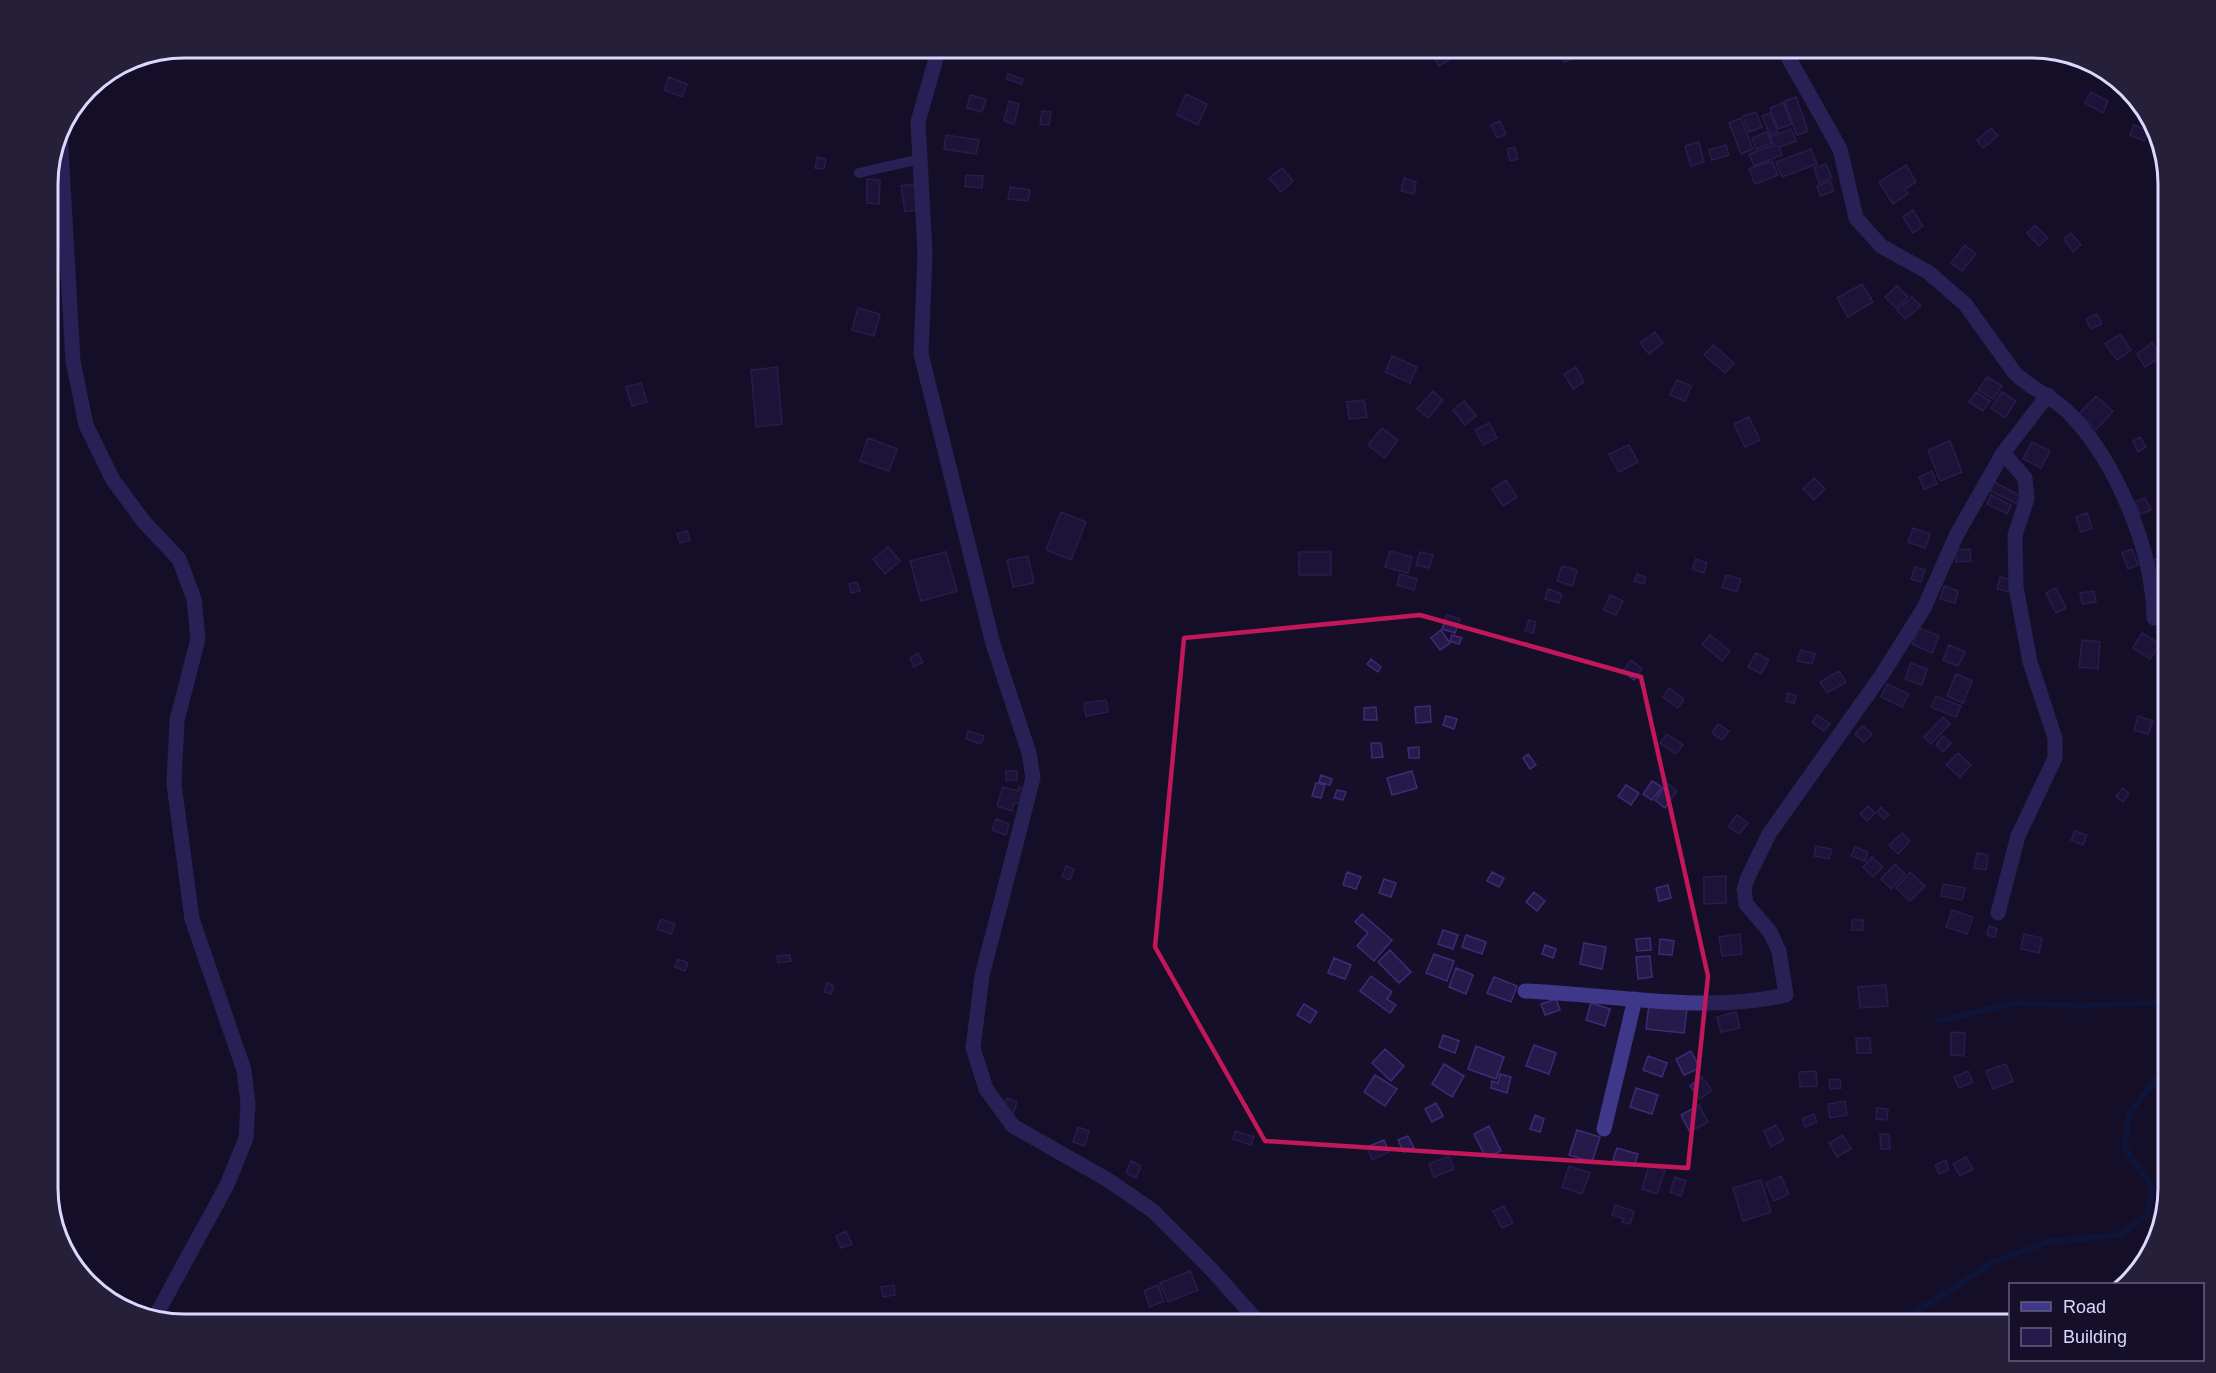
<svg xmlns="http://www.w3.org/2000/svg" width="2216" height="1373" font-family="Arial,sans-serif">
<style>
.lines{fill:none;stroke-linecap:round;stroke-linejoin:round}
.stream{stroke:#081d49;stroke-width:6}
.building{fill:#261a4b;stroke:#3e2b78;stroke-width:1.5}
.service{stroke:#3f388a;stroke-width:10}
.minor{stroke:#3f388a;stroke-width:15}
.marked{fill:none;stroke:#c2185b;stroke-width:4.5;stroke-linejoin:round}
.rim{fill:none;stroke:#ddd7ff;stroke-width:3}
</style>
<rect width="100%" height="100%" fill="#150f29"/>
<g class="lines">
<path class="stream" d="M1938 1021 2016 1003 2084 1006 2168 1002
M1895 1325 1994 1262 2047 1242 2119 1235 2148 1215 2152 1187 2125 1148 2128 1115 2168 1064"/>
</g>
<path class="building" d="M1428 48H1453L1458 55 1439 66Z
M1568 48 1573 59 1564 62 1558 49Z
M1743 48H1763L1765 54 1746 59Z
M1008 74 1023 79 1022 84 1006 79Z
M669 77 687 84 682 97 664 90Z
M2091 92 2108 101 2103 113 2085 103Z
M1186 94 1207 104 1198 125 1177 115Z
M970 95 986 99 982 112 967 108Z
M1796 97 1808 131 1797 135 1784 101Z
M1009 101 1019 104 1014 124 1004 121Z
M1783 103 1792 124 1778 129 1770 108Z
M1042 111 1051 112 1049 125 1040 124Z
M1756 112 1762 127 1749 132 1743 116Z
M1770 113 1778 132 1770 135 1762 116Z
M1741 118 1753 149 1741 154 1729 123Z
M1500 121 1506 134 1497 138 1491 125Z
M2134 125 2148 131 2144 141 2130 135Z
M1991 128 1998 136 1983 148 1977 140Z
M1791 129 1796 141 1779 147 1782 155 1754 166 1749 154 1774 145 1770 137Z
M1767 132 1772 143 1756 149 1752 138Z
M946 135 979 140 976 154 944 149Z
M1699 142 1704 162 1691 166 1685 146Z
M1726 145 1729 155 1712 160 1709 150Z
M1515 147 1518 159 1510 161 1507 149Z
M1811 149 1817 164 1782 177 1776 162Z
M817 157 826 159 824 169 815 168Z
M1772 161 1778 175 1755 184 1749 169Z
M1826 164 1832 178 1819 183 1814 168Z
M1906 165 1916 182 1905 189 1908 194 1893 204 1879 182Z
M1282 168 1293 181 1281 192 1269 178Z
M966 175 983 176 982 188 965 186Z
M1404 178 1416 182 1414 194 1401 191Z
M867 179 880 180 879 204 867 203Z
M1830 181 1834 191 1820 196 1817 186Z
M914 184 917 210 905 212 901 186Z
M1010 187 1030 190 1028 201 1008 199Z
M1913 210 1923 226 1913 233 1903 217Z
M2035 225 2048 238 2039 246 2027 233Z
M2071 233 2081 245 2073 252 2064 239Z
M1965 245 1976 254 1962 271 1951 263Z
M1862 284 1873 302 1848 317 1837 298Z
M1897 286 1908 297 1896 308 1885 297Z
M1912 297 1921 306 1905 319 1897 310Z
M858 308 880 314 874 336 852 330Z
M2097 314 2102 324 2091 329 2086 319Z
M1655 332 1663 343 1649 354 1640 343Z
M2120 334 2131 350 2117 360 2105 344Z
M2152 343 2162 356 2145 367 2137 354Z
M1713 345 1734 363 1725 373 1704 355Z
M1392 356 1417 367 1410 383 1385 372Z
M777 367 782 424 756 427 751 370Z
M1576 367 1584 382 1573 389 1564 374Z
M1987 377 2002 386 1993 399 1978 390Z
M1677 380 1691 386 1685 401 1670 395Z
M641 383 647 402 632 406 626 387Z
M1433 391 1443 400 1428 418 1417 409Z
M1976 392 1990 401 1983 411 1969 402Z
M2002 392 2016 401 2005 418 1991 408Z
M2096 396 2113 411 2096 430 2079 414Z
M1364 400 1367 417 1349 419 1347 402Z
M1464 401 1476 416 1465 425 1453 410Z
M1749 417 1760 440 1745 447 1734 424Z
M1489 423 1497 438 1483 445 1475 430Z
M1382 428 1398 440 1385 458 1368 445Z
M2140 437 2146 447 2138 452 2133 441Z
M868 438 897 449 889 471 860 461Z
M1950 441 1962 472 1940 481 1928 450Z
M2032 442 2050 451 2041 468 2023 459Z
M1629 445 1638 462 1619 472 1609 454Z
M1932 471 1937 484 1924 489 1919 477Z
M1814 478 1825 489 1814 500 1803 489Z
M1506 480 1517 497 1503 506 1492 489Z
M1994 482 2021 496 2017 504 1990 491Z
M1991 495 2011 505 2007 514 1987 504Z
M2145 498 2151 510 2140 514 2134 502Z
M1061 512 1086 522 1071 560 1046 550Z
M2087 513 2092 528 2081 532 2076 517Z
M1913 528 1930 534 1925 548 1908 542Z
M687 531 690 540 680 543 677 534Z
M888 547 900 561 885 574 873 559Z
M1970 549 1971 561 1956 562 1955 550Z
M2132 549 2138 565 2128 569 2122 553Z
M1390 551 1412 557 1408 573 1385 567Z
M946 552 957 591 921 601 910 561Z
M1299 552H1331V575H1299Z
M1420 552 1433 555 1429 568 1416 565Z
M2166 553 2168 568 2158 574 2151 562Z
M1028 556 1034 583 1013 587 1007 560Z
M1696 559 1707 563 1704 573 1692 569Z
M1562 566 1577 570 1573 586 1557 581Z
M1915 567 1925 570 1921 582 1911 579Z
M1400 574 1417 579 1414 590 1397 585Z
M1637 574 1646 577 1644 584 1634 581Z
M1726 575 1741 579 1737 592 1722 587Z
M2000 577 2013 580 2010 592 1997 589Z
M857 582 860 591 851 593 849 584Z
M1944 586 1958 591 1955 603 1940 599Z
M2056 588 2066 608 2056 613 2046 593Z
M2168 588V606L2160 601Z
M1548 589 1562 594 1559 603 1545 599Z
M2094 591 2096 602 2082 604 2080 593Z
M1610 595 1623 601 1616 615 1604 610Z
M1447 615 1460 619 1455 633 1442 629Z
M1529 620 1536 622 1533 633 1525 631Z
M1919 628 1939 636 1932 653 1912 644Z
M1441 630 1450 643 1440 650 1431 638Z
M2142 633 2160 644 2150 659 2133 648Z
M1452 635 1462 638 1459 644 1450 641Z
M1710 635 1730 651 1722 661 1702 644Z
M2082 640 2100 642 2098 669 2079 667Z
M1949 645 1965 652 1958 666 1943 660Z
M1801 650 1815 654 1812 664 1797 661Z
M918 653 923 662 914 667 910 658Z
M1756 653 1769 660 1761 674 1748 667Z
M1371 659 1381 667 1378 672 1367 664Z
M1631 660 1642 669 1634 680 1623 671Z
M1911 663 1927 669 1922 685 1905 679Z
M1839 671 1846 682 1827 693 1820 682Z
M1956 674 1972 681 1963 703 1947 696Z
M1887 684 1909 694 1902 707 1881 697Z
M1669 688 1684 699 1678 708 1663 697Z
M1788 693 1796 696 1794 703 1786 701Z
M1936 696 1961 706 1956 717 1931 707Z
M1106 700 1108 712 1086 716 1084 703Z
M1430 706 1431 722 1416 723 1415 707Z
M1376 707 1377 720H1364V708Z
M1817 715 1830 724 1824 731 1812 722Z
M1446 716 1457 719 1454 729 1443 725Z
M2138 716 2153 721 2148 734 2134 730Z
M1943 717 1950 724 1931 744 1924 737Z
M1718 724 1729 731 1722 740 1712 733Z
M1863 726 1872 734 1864 742 1855 734Z
M968 731 984 736 981 744 966 739Z
M1667 734 1683 745 1676 754 1660 743Z
M1943 736 1951 743 1943 752 1936 745Z
M1371 743H1381L1383 757 1372 758Z
M1419 747V758H1409L1408 748Z
M1958 753 1971 765 1960 777 1946 765Z
M1528 754 1536 765 1530 769 1523 758Z
M1006 771H1017V780H1006Z
M1412 771 1417 788 1392 795 1387 778Z
M1321 775 1332 779 1330 785 1319 782Z
M1652 781 1662 787 1652 800 1643 794Z
M1316 783 1325 785 1321 798 1312 796Z
M1667 783 1677 791 1665 808 1655 800Z
M1626 785 1639 793 1631 805 1618 796Z
M1003 787 1018 791 1019 787 1025 789 1020 804 1014 803 1012 811 997 806Z
M2123 788 2129 794 2123 802 2116 796Z
M1337 790 1346 792 1343 800 1334 798Z
M1868 806 1875 813 1867 821 1860 814Z
M1881 807 1889 815 1884 819 1877 812Z
M1737 815 1748 823 1739 834 1728 826Z
M996 819 1009 824 1006 835 992 830Z
M2075 831 2087 835 2083 845 2071 840Z
M1902 833 1910 841 1898 854 1889 845Z
M2158 840 2168 843 2167 849 2157 847Z
M1816 846 1832 849 1829 859 1814 856Z
M1855 847 1868 852 1865 861 1851 856Z
M1977 853 1988 855 1986 870 1974 868Z
M1872 857 1883 867 1873 877 1863 867Z
M1895 864 1905 874 1891 889 1881 879Z
M1066 866 1074 869 1070 880 1062 877Z
M1347 872 1361 877 1356 889 1343 885Z
M1492 872 1504 878 1499 887 1487 881Z
M1910 872 1925 886 1910 901 1896 888Z
M1726 876V903L1704 904V877Z
M1384 879 1396 883 1391 897 1379 893Z
M1943 884 1965 888 1962 900 1941 896Z
M1668 885 1671 898 1659 901 1656 888Z
M1534 892 1545 901 1537 911 1526 902Z
M1952 910 1973 917 1967 934 1946 927Z
M1362 914 1392 940 1374 961 1357 946 1368 933 1355 922Z
M661 919 675 924 671 934 657 929Z
M1852 920H1863V930H1852Z
M1989 926 1997 929 1995 937 1987 935Z
M1443 930 1458 935 1453 949 1438 944Z
M1740 934 1742 954 1722 956 1719 937Z
M2024 934 2042 938 2039 953 2021 949Z
M1466 935 1486 942 1482 954 1462 947Z
M1650 938 1651 950 1637 951 1636 939Z
M1660 939 1674 941 1672 955 1659 954Z
M1584 943 1606 947 1602 969 1580 964Z
M1545 945 1556 949 1553 958 1542 954Z
M1390 950 1411 972 1399 983 1378 962Z
M1434 954 1454 961 1447 981 1426 973Z
M790 955 791 961 778 963 777 956Z
M1650 956 1652 977 1638 979 1636 957Z
M1334 958 1351 965 1345 979 1328 973Z
M678 959 688 963 685 971 675 967Z
M1456 968 1473 975 1466 994 1449 987Z
M1371 976 1392 992 1387 999 1396 1005 1390 1013 1360 991Z
M1494 977 1517 986 1511 1002 1487 993Z
M827 983 834 986 831 994 824 992Z
M1886 985 1888 1006 1860 1008 1858 987Z
M1556 999 1560 1010 1545 1015 1541 1004Z
M1591 1003 1610 1009 1605 1026 1586 1020Z
M1304 1004 1317 1012 1310 1023 1297 1015Z
M1649 1004 1687 1008 1684 1033 1646 1029Z
M1736 1012 1740 1028 1721 1032 1717 1017Z
M1951 1032 1965 1033 1964 1056 1951 1055Z
M1443 1035 1459 1041 1455 1053 1439 1047Z
M1856 1038H1870L1871 1053H1857Z
M1534 1045 1556 1053 1549 1074 1526 1066Z
M1476 1046 1504 1057 1496 1079 1468 1069Z
M1385 1049 1404 1066 1391 1081 1372 1063Z
M1691 1051 1700 1068 1684 1075 1676 1059Z
M1648 1056 1667 1063 1662 1077 1643 1070Z
M1444 1064 1464 1076 1452 1097 1432 1084Z
M2006 1064 2013 1081 1993 1089 1986 1071Z
M1816 1071 1817 1086 1800 1087 1799 1072Z
M1968 1071 1973 1082 1959 1088 1954 1077Z
M1500 1074 1511 1077 1507 1093 1491 1088 1492 1081 1498 1083Z
M1375 1075 1397 1089 1385 1106 1364 1092Z
M1702 1077 1712 1090 1700 1099 1690 1086Z
M1840 1079 1841 1088 1830 1089 1829 1080Z
M1636 1088 1658 1095 1652 1114 1630 1107Z
M1007 1098 1017 1102 1013 1114 1002 1110Z
M1845 1101 1847 1115 1830 1118 1828 1104Z
M1436 1103 1443 1116 1432 1122 1425 1109Z
M1699 1105 1708 1122 1690 1132 1681 1115Z
M1877 1108 1888 1109 1887 1120 1876 1119Z
M1814 1114 1817 1122 1805 1127 1802 1119Z
M1535 1115 1544 1119 1540 1132 1530 1129Z
M1776 1125 1784 1140 1771 1147 1764 1131Z
M1489 1126 1501 1151 1486 1158 1474 1134Z
M1078 1127 1089 1131 1085 1146 1073 1142Z
M1577 1130 1600 1137 1592 1162 1569 1155Z
M1235 1131 1254 1137 1251 1145 1233 1139Z
M1880 1134H1889L1890 1149H1881Z
M1843 1135 1851 1149 1837 1157 1829 1143Z
M1408 1136 1414 1148 1404 1153 1398 1140Z
M1384 1140 1389 1152 1372 1160 1367 1147Z
M1617 1148 1638 1154 1634 1166 1613 1160Z
M1449 1156 1454 1169 1434 1177 1429 1164Z
M1966 1157 1973 1169 1960 1176 1953 1164Z
M1946 1160 1949 1170 1939 1174 1935 1165Z
M1131 1161 1141 1166 1136 1178 1126 1173Z
M1649 1165 1665 1170 1657 1194 1642 1189Z
M1569 1166 1590 1173 1582 1194 1562 1187Z
M1781 1176 1789 1194 1774 1201 1766 1183Z
M1675 1177 1686 1181 1681 1196 1670 1192Z
M1761 1180 1771 1212 1743 1221 1733 1188Z
M1615 1205 1634 1211 1630 1224 1622 1222 1624 1219 1612 1215Z
M1504 1206 1513 1223 1502 1228 1493 1211Z
M846 1231 852 1244 841 1248 836 1236Z
M1190 1271 1198 1290 1168 1302 1160 1283Z
M894 1285 895 1295 883 1297 881 1287Z
M1158 1285 1164 1301 1150 1307 1144 1291Z
M1653 1316 1654 1323 1635 1325 1634 1319Z"/>
<g class="lines">
<path class="service" d="M859 173 920 159"/>
<path class="minor" d="M939 48 918 122 925 253 921 354 993 644 1029 753 1033 778 982 976 973 1048 986 1089 1013 1126 1108 1180 1153 1211 1211 1269 1261 1325
M1783 48 1840 149 1856 218 1881 246 1928 272 1965 304 2014 372C2030 389 2052 396 2069 413 2117 462 2153 551 2154 618
M60 130 73 361 86 425 113 480 144 522 179 559 194 599 198 639 177 720 174 784 192 919 244 1070 248 1103 246 1138 227 1185 155 1317
M1998 913 2018 836 2055 758V738L2030 662 2016 587 2015 535 2027 499 2025 478 2003 453
M1525 991C1611 994 1701 1014 1786 995L1779 951 1770 932 1746 904 1744 889 1748 877 1769 834 1881 676 1924 608 1956 536 2003 453 2048 395
M1604 1129 1635 999"/>
</g>
<path d="M0 0H2216V1373H0ZM1420 615 1641 677 1708 976 1688 1168 1265 1141 1155 947 1184 638Z" fill="#150f29" fill-opacity=".55" fill-rule="evenodd"/>
<path class="marked" d="M1420 615 1641 677 1708 976 1688 1168 1265 1141 1155 947 1184 638Z"/>
<path d="M0 0H2216V1373H0ZM184 58H2032A126 126 0 0 1 2158 184V1188A126 126 0 0 1 2032 1314H184A126 126 0 0 1 58 1188V184A126 126 0 0 1 184 58Z" fill="#251f3a" fill-rule="evenodd"/>
<path class="rim" d="M184 58H2032A126 126 0 0 1 2158 184V1188A126 126 0 0 1 2032 1314H184A126 126 0 0 1 58 1188V184A126 126 0 0 1 184 58Z"/>
<rect x="2009" y="1283" width="195" height="78" fill="#150f29" stroke="#655f7f" stroke-width="1.5"/>
<rect x="2021" y="1302" width="30" height="9" fill="#3f388a" stroke="#655f7f" stroke-width="1.5"/>
<text x="2063" y="1313" font-size="18" fill="#ddd7ff">Road</text>
<rect x="2021" y="1328" width="30" height="18" fill="#261a4b" stroke="#655f7f" stroke-width="1.5"/>
<text x="2063" y="1343" font-size="18" fill="#ddd7ff">Building</text>
</svg>
